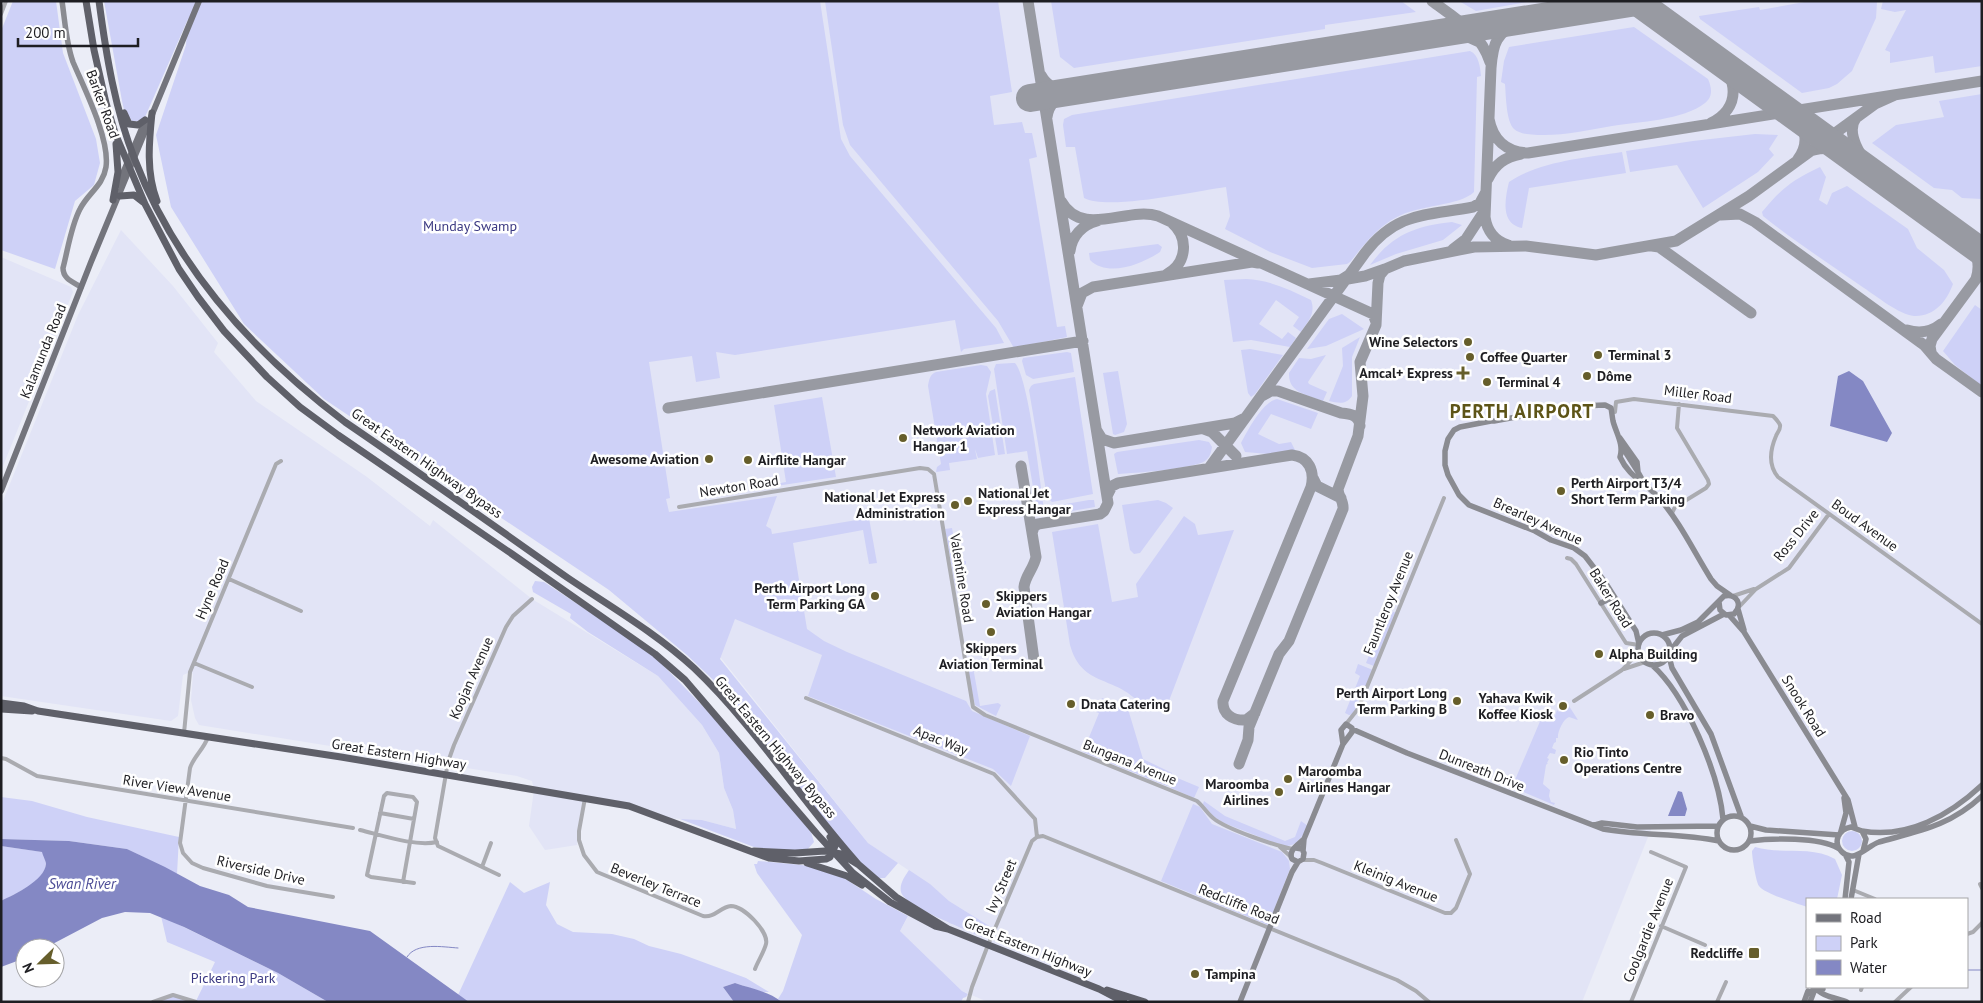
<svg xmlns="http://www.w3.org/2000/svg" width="1983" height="1003" font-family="'PT Sans',sans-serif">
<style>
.built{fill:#e2e4f6}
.green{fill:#ced1f7}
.water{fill:#8488c4}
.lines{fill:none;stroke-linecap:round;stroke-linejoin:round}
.stream{stroke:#8488c4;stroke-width:1}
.taxiway{stroke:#989aa2;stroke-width:11}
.runway{stroke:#989aa2;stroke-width:28}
.street{stroke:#aaabb0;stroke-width:4}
.secondary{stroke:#8a8b91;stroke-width:5.5}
.primary{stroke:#73747c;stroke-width:6}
.highway{stroke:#5f6069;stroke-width:7}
.poi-dot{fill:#665e2b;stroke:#fff;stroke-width:2}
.labels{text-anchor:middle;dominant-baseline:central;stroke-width:5;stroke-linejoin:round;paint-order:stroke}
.street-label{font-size:14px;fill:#1e1e22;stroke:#fff}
.park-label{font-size:14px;fill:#3b3982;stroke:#fff}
.poi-label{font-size:14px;font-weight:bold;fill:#1e1e22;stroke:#fff;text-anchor:start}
.water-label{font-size:15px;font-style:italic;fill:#4c4c96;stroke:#fff}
.district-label{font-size:19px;font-weight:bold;letter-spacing:1px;fill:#5d5417;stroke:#fff}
</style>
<rect width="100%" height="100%" fill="#ebedf7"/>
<path class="built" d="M400 1H1982V785L1967 798 1926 823 1873 833 1857 826 1840 834 1750 826 1745 819 1735 815 1723 819 1718 826 1652 827 1582 1002H988L962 991 900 931 913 908 982 937 991 927 949 901 929 884 868 843 721 658 683 635Z
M121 230 173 286 218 343 214 352 256 401 367 477 430 526 433 520 532 599 658 676 702 725 719 753 724 788 733 810 736 829 702 820 663 818 584 798 577 845 545 850 529 826 534 790 532 781 517 776 199 725 195 718 191 700 193 674 190 672 183 675 178 716 171 721 1 696V506L78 315Z
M1 257 71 287 73 292 1 471Z"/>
<path class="green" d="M13 1H56L63 53 96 139 100 163 94 185 75 201 55 269 1 250V31Z
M104 1H820L841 139 850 156 996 328 1004 343 964 349 961 352 955 320 735 355 716 352 720 378 696 382 692 356 649 362 670 498 666 499 669 512 777 496 766 526 771 529 772 534 869 518 877 563 869 564 863 530 793 543 807 629 824 641 847 652 966 701 972 711 1030 736 1011 786 993 769 808 696 822 655 735 619 720 659 868 843 898 863 885 878H878L851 854 727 693 687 655 609 590 324 399 244 324 171 207 156 135 186 45 188 19 145 117 138 121H132L124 110 122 101Z
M825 1H998L1012 92 990 96 994 125 1022 122 1025 133H1032L1037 157 1029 159 1057 327 1065 326 1067 337 1014 348 998 321 850 145 843 125Z
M1051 1H1401L1416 12 1325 25V29L1074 68 1060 57Z
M1459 1H1533L1476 11Z
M1810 1 1877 2 1876 18 1852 71 1837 84 1829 88 1802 93 1700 19 1699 16 1759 7 1760 10Z
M1883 1H1982V66L1935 73 1933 56 1890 63V52L1885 50 1906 10 1895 12 1881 9Z
M1634 27 1708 79C1712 88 1713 97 1705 103 1684 120 1638 122 1612 126 1590 130 1566 135 1544 135 1536 135 1520 135 1514 129 1506 121 1506 95 1505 84L1501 82 1504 61 1509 47Z
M1470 51C1479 55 1480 67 1481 76L1477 77 1474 192C1460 206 1418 205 1397 217 1377 227 1364 245 1350 262L1347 264 1312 268 1270 252 1225 229 1230 216 1226 187C1195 191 1108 211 1084 198L1075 147H1066L1063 125 1064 119 1072 115Z
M1982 94V199L1962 198 1952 190 1934 188 1872 143 1896 125 1944 117 1939 101Z
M1755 134 1778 135 1769 149 1774 155 1758 172 1703 208 1677 165 1630 172 1626 151 1693 141Z
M1622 152 1626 173 1529 188 1522 228C1500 224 1505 198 1509 182 1540 161 1585 158 1622 152Z
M1820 167 1826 177 1819 200 1827 205 1832 193 1847 186 1908 229 1917 248 1944 270 1953 284C1947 301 1934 317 1914 316 1900 315 1876 296 1864 288 1830 264 1795 242 1763 216L1762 212C1782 188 1791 181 1820 167Z
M1452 222 1462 225 1443 240 1396 254 1370 265C1392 235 1415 226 1452 222Z
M1158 244 1162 247 1160 252C1142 264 1108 278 1090 260L1089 253Z
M1246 279C1270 280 1290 290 1311 300 1316 314 1308 321 1301 332L1293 326 1299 317 1276 300 1259 324 1282 339 1288 332 1296 338 1290 347 1251 340 1233 342 1224 280Z
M1975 305 1982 310V386L1955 365 1943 351Z
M1342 314 1364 329 1326 346 1307 349 1329 319Z
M1360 337 1352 357V396C1346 405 1339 403 1329 401L1343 366 1342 348Z
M1250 349 1283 355 1255 394 1251 397 1248 393 1241 350Z
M1067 352 1071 353 1074 372 1033 379 1026 375 1022 361 1023 358Z
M1326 355 1308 382 1309 384 1327 392 1323 401C1308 395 1288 393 1289 373L1299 358 1311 359Z
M1012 363H1015C1029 379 1041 489 1045 516H1039L1037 511 1027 451 1007 454 994 369 996 364Z
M981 365 987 366 991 372 986 394 995 455 978 458 975 449 977 459 949 463 950 470 936 472 937 467 941 464 928 386C929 380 930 374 936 372Z
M1118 371 1127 424 1124 432 1115 435 1113 434 1103 373Z
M1075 377 1093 494 1052 502 1047 497 1029 390 1031 386 1034 384Z
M995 389 1005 454 998 455 988 396 990 391Z
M822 397 836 477 776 486 775 484 786 482 774 405Z
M1277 399 1318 413 1311 429 1271 414 1258 434 1279 444 1291 442 1295 450 1268 454 1245 452 1241 443C1248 430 1262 402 1277 399Z
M1199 440 1209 442 1212 447C1211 453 1210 457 1205 461 1193 469 1134 473 1118 474L1114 454 1117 452Z
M1089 500H1094L1095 507 1049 515 1050 509 1054 506Z
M1158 500 1166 503 1173 508 1140 553 1134 554 1130 550 1122 505Z
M1184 516 1195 524 1198 535 1234 530 1167 706 1163 708 1149 703 1140 704C1116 675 1082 688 1070 645L1052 532 1098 524 1112 602 1138 597 1136 584Z
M952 528 958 562 966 561V564L957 566 961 589 956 590 945 529Z
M535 581 544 582 626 636 657 659 722 726 811 832 814 842 807 850 776 851 754 847 680 819 702 820 736 829 733 810 724 788 719 753 702 725 658 676 588 632 570 618 571 614 533 592 532 587Z
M1388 609 1396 613 1374 666 1366 663Z
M1358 664 1373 670 1354 714 1349 715 1345 713 1360 676 1355 673Z
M973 667 980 706 998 703 1001 705 996 716 975 705 967 668Z
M1102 698 1128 709 1143 759 1172 773 1167 786 1083 752 1099 713 1096 712Z
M1569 706 1578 720 1569 717C1563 719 1557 733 1558 738H1556V742L1554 743 1552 748 1556 750 1555 754 1550 753 1547 758 1549 759 1547 763H1548L1546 765 1543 784 1550 790 1549 796 1551 802 1555 803 1554 805 1512 787 1544 712 1555 716 1557 710 1559 712 1562 710 1565 711Z
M1175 777 1199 787 1194 798 1171 788Z
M1 797 32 801 87 817 179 837 177 874 127 849 69 841 1 839Z
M1204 801 1225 816 1285 841 1295 837 1301 821 1308 826C1302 837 1297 847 1283 846L1224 823 1213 816 1203 804Z
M1193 804 1200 807 1212 824 1282 852 1289 861 1290 869 1268 925 1161 881Z
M1842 841a10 10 0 1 1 20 0a10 10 0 1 1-20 0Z
M1 846 43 852C44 856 46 861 46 864 44 882 15 894 1 901Z
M1755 847C1782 855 1810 845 1835 859L1842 875 1837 899H1807V907C1796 903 1765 894 1759 886 1756 882 1752 857 1752 851Z
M758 861 802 865 824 869 844 878 876 899 908 916 900 931 962 991 968 994 966 997 963 998 961 1002H782L778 999 783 991 802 935 757 873 754 864H757Z
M909 870 930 884 949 901 991 927 982 937C967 930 904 906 901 892 899 884 905 876 909 870Z
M510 882 524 893 550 882 546 905 557 924 573 932 612 934 634 939 649 946 681 954 746 978 769 992H762L735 983 723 987 734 1002H469L458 995Z
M161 916 278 973 328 1002H153L173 995 196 1001 215 962 167 942Z"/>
<path class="water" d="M1849 371 1863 381 1892 433 1887 442 1830 426 1838 376Z
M1678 791 1682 792 1687 809 1685 816H1668Z
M1 839 69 841 127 849 165 867 200 886 229 895 248 907 370 931 469 1002H328L278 973 184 927 150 913 125 912 102 918 45 948H25V958L1 967V901C15 894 44 881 46 864 46 861 43 856 42 852L1 846Z
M735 983C752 989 768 991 782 1002H734L723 987Z"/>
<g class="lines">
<path class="stream" d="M407 957C416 942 443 947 458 948
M1967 970H1982"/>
<path class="taxiway" d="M1028 1 1108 503 1104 511 1100 514 1038 524 1034 527 1032 533
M1432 1C1455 18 1481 33 1490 62
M1464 22 1484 26 1501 24
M1455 31 1477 41
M1041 75C1048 88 1061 92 1075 91
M1788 112C1805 123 1811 141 1798 159
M1047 117C1049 103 1058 96 1071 93
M1856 118C1844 134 1864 160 1873 173
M1489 119C1493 140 1506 152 1528 153L1982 81
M1711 123C1741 108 1739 77 1714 58
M1814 150C1829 146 1840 150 1852 158
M1488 179C1495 164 1505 157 1521 154
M1061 201C1082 239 1127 206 1158 216L1373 314 1376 322
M1721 215 1740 214 1755 222 1924 345 1936 359 1982 392
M1965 240C1977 252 1981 263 1976 279
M1508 245C1495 241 1487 231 1485 217L1491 68C1493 42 1496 34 1520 21
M1652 246 1659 247 1751 313
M1453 249 1466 239 1485 210
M1070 251C1072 236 1082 225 1097 221
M1167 274C1187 263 1189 238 1172 223
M1342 280 1365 276 1385 269
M1309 284 1341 280 1349 275
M1077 306 1082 293 1093 287 1252 262 1258 263
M1907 330C1920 334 1931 332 1941 324
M1931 352 1930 346 1932 339 1982 271
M1262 396 1271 391H1278L1341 413C1351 414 1359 415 1360 426
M668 408 1083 341
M1204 429 1212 432 1236 456
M1097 431 1102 439 1114 443 1235 423 1245 418
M1021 466 1036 557C1034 568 1025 576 1024 587L1034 660
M1209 468 1365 253C1397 211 1427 216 1473 207L1480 203 1486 192
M1313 478 1317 486 1341 498
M1107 496 1112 486 1118 483 1292 455C1309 457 1315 471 1311 487L1223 701C1222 714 1233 721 1246 720L1255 713
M1239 764 1248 740 1249 727 1279 654 1289 641 1343 509C1344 501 1338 496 1338 489L1358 436 1363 396 1360 362 1376 325 1378 283 1380 275 1385 269 1404 261 1474 247 1526 246 1596 255 1676 241 1749 196 1875 104 1895 95"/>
<path class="runway" d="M1636 1 1982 252
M1030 98 1643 1"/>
<path class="street" d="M1 14 6 1
M1615 412 1616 402 1634 399 1773 416C1775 418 1779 422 1780 425 1781 429 1777 433 1776 436 1770 450 1768 465 1778 477L1982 624
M679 507 920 468 928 469 934 474 973 707 985 715 1197 801C1203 806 1207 813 1213 818 1226 829 1276 846 1293 849
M1673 516 1672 513 1675 507 1706 488 1709 484 1708 480 1677 428 1679 404
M1567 558 1571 559 1576 564 1626 643 1639 645
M229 579 301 611
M1733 596 1754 589
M1739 607 1756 589 1789 568 1829 514
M194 663 252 687
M1624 669 1645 662
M806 698 994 774 1035 819 1037 837
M1574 701 1622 670 1639 652
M1346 724 1358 709 1444 498
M184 733 190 672 276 464 281 461
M208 737C204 749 194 756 190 768L180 843 183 853 192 863 203 868 267 886 333 897
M1 758 6 759 37 776 353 828
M585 798 579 831V840L584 855 597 872 703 916C715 918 720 907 731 906 744 906 769 932 766 944 764 952 758 961 755 969
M380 813 414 819
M360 830C381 835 415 847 437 842
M1037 837 1043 836 1397 980 1416 991 1429 1002
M1280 847 1290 856
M1302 860H1314L1322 863 1445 913H1451L1456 908 1470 874 1456 840
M482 867 491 843
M499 875 438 846 435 838 448 762 454 745 506 627 513 616 532 599
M403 882 417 802 413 797 387 793 384 796 367 875 371 877 414 883
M1980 884 1982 888
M1853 890 1875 899
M1661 926 1705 945
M1967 934 1973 932 1982 923
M1861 990 1862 987
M153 1002 173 995 196 1002
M968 1002 972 987 988 945 1032 841 1037 837
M1631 1002 1686 867 1651 852
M1717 1002 1726 982
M1895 1002 1911 987"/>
<path class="secondary" d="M62 1C65 21 66 43 73 62 84 88 110 139 106 167 103 186 88 193 80 209 71 226 68 249 63 268 63 279 73 282 81 287
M1581 406 1605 405 1611 408C1612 413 1612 416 1613 421 1616 433 1624 444 1620 457 1629 477 1645 482 1659 498 1680 522 1694 552 1711 579L1717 586 1730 595
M1491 421 1460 427 1454 430 1448 439 1445 451V465L1448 475 1459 495 1469 505 1535 531 1551 540 1574 548 1585 556 1605 582 1636 631 1639 644
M1494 421 1571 407
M1620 438 1637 462 1638 472 1643 481
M1624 445 1626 453 1638 472
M1601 603 1609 599 1614 600 1617 603
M1738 609 1744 630
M1729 615 1744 632 1848 800 1855 827
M1638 649a16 16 0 1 1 32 0a16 16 0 1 1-32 0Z
M1662 635 1681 630 1698 622 1724 596C1737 593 1743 605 1734 614L1726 615 1720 610 1719 602
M1671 650 1682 636 1724 614
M1669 656 1672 668 1711 734 1741 816
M1652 665C1686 695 1719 774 1723 819
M1352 729 1407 753 1603 829C1641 836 1681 833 1719 841
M1717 833a17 17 0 1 1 34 0a17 17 0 1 1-34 0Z
M1595 825 1602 823 1637 827 1718 826
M1750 826 1766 830 1839 835
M1841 831 1846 813 1844 798
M1862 831C1908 839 1950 815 1982 785
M1750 841C1772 838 1819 837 1838 848
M1296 848 1302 849 1304 853 1303 859 1298 862 1292 859C1288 850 1298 845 1304 839
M1303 851 1304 839 1343 744 1352 732V728L1346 724 1341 730 1343 744
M1863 851 1866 839 1862 831 1851 827C1839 829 1832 842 1842 852 1854 864 1867 846 1879 842 1919 831 1950 826 1982 796
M1845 854 1849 862 1845 899
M1851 899 1859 854
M1815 987C1820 996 1837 998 1847 1002
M1807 994 1816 988 1823 989
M1240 1002 1292 872 1298 862
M1804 1002 1808 991
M1810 1002 1815 989"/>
<path class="primary" d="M118 185 145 121
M1 491 91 262 199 1"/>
<path class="highway" d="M86 1 94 50 106 103 115 133 145 204 179 269 198 297 224 331 267 377 300 407 338 435 512 554 655 654 685 680 817 834 853 873 890 902 935 926 948 929
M99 1C106 54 115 110 135 160 176 267 255 354 345 422 420 473 494 526 568 578 611 607 656 633 694 668 756 727 802 802 859 865
M124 113 129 124 138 125 145 120
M152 113C149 142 146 173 157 201
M120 196 134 195 143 202
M113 200 118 172 116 144
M1 703 24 706 38 711 341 757 629 806 769 858 799 861 826 859 830 857 835 846 830 837
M1 709 32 711
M754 851 795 853 825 851 841 854 859 865 896 897 948 929 1099 989 1124 1002
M807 863 847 876 862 885
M1107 990 1145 1002"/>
</g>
<g class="poi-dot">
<circle cx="1468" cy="342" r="5"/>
<circle cx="1598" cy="355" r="5"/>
<circle cx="1470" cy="357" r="5"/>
<path d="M1460.5 365.5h5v5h5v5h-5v5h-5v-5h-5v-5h5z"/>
<circle cx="1587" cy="376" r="5"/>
<circle cx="1487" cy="382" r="5"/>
<circle cx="903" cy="438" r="5"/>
<circle cx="709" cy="459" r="5"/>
<circle cx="748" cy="460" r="5"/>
<circle cx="1561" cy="491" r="5"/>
<circle cx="968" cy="501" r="5"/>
<circle cx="955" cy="505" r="5"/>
<circle cx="875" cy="596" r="5"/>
<circle cx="986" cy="604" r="5"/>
<circle cx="991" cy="632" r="5"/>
<circle cx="1599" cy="654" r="5"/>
<circle cx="1457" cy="701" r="5"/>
<circle cx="1071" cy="704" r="5"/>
<circle cx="1563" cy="706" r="5"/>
<circle cx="1650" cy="715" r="5"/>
<circle cx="1564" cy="760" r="5"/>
<circle cx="1288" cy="779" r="5"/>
<circle cx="1279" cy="792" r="5"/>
<rect x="1748" y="947" width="12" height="12" rx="2.5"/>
<circle cx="1195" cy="974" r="5"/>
</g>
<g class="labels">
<g class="street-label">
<text transform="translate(103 104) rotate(70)">Barker Road</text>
<text transform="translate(43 351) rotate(-68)">Kalamunda Road</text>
<text transform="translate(1698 394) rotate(7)">Miller Road</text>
<text transform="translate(427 463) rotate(35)">Great Eastern Highway Bypass</text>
<text transform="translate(739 486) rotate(-9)">Newton Road</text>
<text transform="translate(1538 521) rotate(24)">Brearley Avenue</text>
<text transform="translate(1865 525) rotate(36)">Boud Avenue</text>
<text transform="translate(1796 535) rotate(-51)">Ross Drive</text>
<text transform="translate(962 578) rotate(81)">Valentine Road</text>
<text transform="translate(212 589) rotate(-67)">Hyne Road</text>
<text transform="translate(1611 598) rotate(58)">Baker Road</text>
<text transform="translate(1388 603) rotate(-68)">Fauntleroy Avenue</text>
<text transform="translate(471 678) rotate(-66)">Koojan Avenue</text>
<text transform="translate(1804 706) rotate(58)">Snook Road</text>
<text transform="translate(941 740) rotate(22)">Apac Way</text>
<text transform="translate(776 747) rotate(50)">Great Eastern Highway Bypass</text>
<text transform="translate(399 754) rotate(9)">Great Eastern Highway</text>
<text transform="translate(1130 762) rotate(22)">Bungana Avenue</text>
<text transform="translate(1482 770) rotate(22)">Dunreath Drive</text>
<text transform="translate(177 788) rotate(9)">River View Avenue</text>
<text transform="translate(261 870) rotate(13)">Riverside Drive</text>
<text transform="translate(1396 881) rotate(22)">Kleinig Avenue</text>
<text transform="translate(656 885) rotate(22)">Beverley Terrace</text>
<text transform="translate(1001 886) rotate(-67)">Ivy Street</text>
<text transform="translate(1239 904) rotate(22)">Redcliffe Road</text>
<text transform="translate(1648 930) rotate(-68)">Coolgardie Avenue</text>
<text transform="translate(1028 947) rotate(22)">Great Eastern Highway</text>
</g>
<g class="park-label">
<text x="470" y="226">Munday Swamp</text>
<text x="233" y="978">Pickering Park</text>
</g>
<g class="poi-label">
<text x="1458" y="342" text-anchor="end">Wine Selectors</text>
<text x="1608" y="355">Terminal 3</text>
<text x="1480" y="357">Coffee Quarter</text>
<text x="1453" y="373" text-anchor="end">Amcal+ Express</text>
<text x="1597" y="376">Dôme</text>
<text x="1497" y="382">Terminal 4</text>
<text x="913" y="430">Network Aviation<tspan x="913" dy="16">Hangar 1</tspan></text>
<text x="699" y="459" text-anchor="end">Awesome Aviation</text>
<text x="758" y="460">Airflite Hangar</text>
<text x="1571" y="483">Perth Airport T3/4<tspan x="1571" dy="16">Short Term Parking</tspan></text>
<text x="978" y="493">National Jet<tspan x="978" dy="16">Express Hangar</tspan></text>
<text x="945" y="497" text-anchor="end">National Jet Express<tspan x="945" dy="16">Administration</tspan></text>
<text x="865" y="588" text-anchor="end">Perth Airport Long<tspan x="865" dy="16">Term Parking GA</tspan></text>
<text x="996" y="596">Skippers<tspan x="996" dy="16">Aviation Hangar</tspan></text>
<text x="991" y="648" text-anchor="middle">Skippers<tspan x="991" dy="16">Aviation Terminal</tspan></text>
<text x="1609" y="654">Alpha Building</text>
<text x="1447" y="693" text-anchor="end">Perth Airport Long<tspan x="1447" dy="16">Term Parking B</tspan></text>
<text x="1553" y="698" text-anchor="end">Yahava Kwik<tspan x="1553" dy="16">Koffee Kiosk</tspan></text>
<text x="1081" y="704">Dnata Catering</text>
<text x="1660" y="715">Bravo</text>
<text x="1574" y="752">Rio Tinto<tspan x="1574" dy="16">Operations Centre</tspan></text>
<text x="1298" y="771">Maroomba<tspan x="1298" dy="16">Airlines Hangar</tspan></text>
<text x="1269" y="784" text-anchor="end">Maroomba<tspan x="1269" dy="16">Airlines</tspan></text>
<text x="1743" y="953" text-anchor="end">Redcliffe</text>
<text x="1205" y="974">Tampina</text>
</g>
<g class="water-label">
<text x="82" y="883">Swan River</text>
</g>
<g class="district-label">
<text x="1522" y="411">PERTH AIRPORT</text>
</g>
</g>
<rect width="1983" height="1003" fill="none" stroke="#1e1e22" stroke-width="5"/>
<rect x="1806" y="898" width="162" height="90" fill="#ffffff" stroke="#a5a5a7"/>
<rect x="1816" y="914" width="25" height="8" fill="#73747c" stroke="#a5a5a7"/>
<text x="1850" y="923" font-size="15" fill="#1e1e22">Road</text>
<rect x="1816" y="936" width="25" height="15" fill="#ced1f7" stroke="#a5a5a7"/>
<text x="1850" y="948" font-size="15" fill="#1e1e22">Park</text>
<rect x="1816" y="960" width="25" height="15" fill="#8488c4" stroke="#a5a5a7"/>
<text x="1850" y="973" font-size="15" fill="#1e1e22">Water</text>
<g transform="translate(40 963) rotate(247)"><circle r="24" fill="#ffffff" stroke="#a5a5a7"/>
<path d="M0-4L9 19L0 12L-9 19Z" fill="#665e2b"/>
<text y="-8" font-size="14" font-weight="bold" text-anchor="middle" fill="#1e1e22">N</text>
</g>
<path d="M18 38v8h120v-8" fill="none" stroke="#1e1e22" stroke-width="2.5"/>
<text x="25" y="38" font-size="15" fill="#1e1e22" stroke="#ffffff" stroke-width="4" paint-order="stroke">200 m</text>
</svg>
